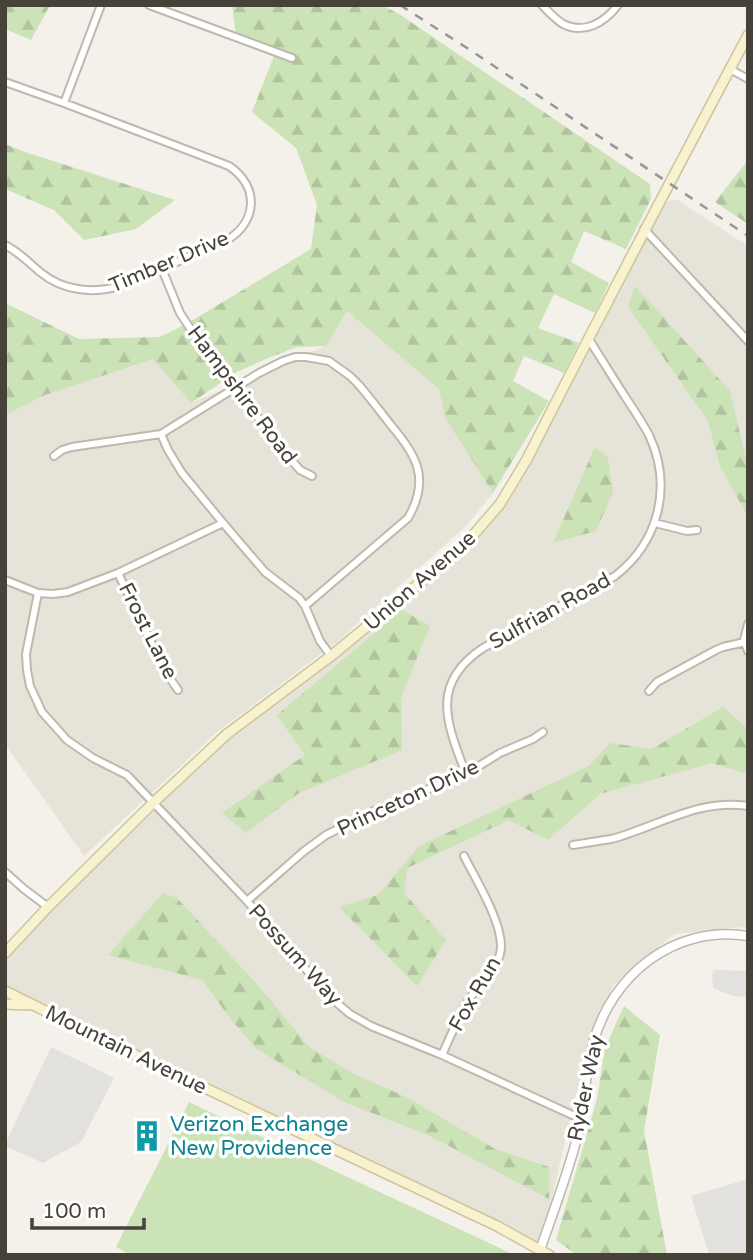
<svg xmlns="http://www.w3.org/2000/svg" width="753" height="1260" font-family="'Varela Round',sans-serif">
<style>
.residential{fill:#e6e3d8}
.green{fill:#cbe3b7}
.forest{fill:url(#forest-firs)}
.parking{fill:#e2e1de}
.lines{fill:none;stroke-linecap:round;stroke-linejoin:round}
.minor-casing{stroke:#beb9ad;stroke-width:10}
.tertiary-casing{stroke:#beb9ad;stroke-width:11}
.secondary-casing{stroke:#cec59e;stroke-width:12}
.minor{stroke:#fff;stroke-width:6}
.tertiary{stroke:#fff;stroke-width:8}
.secondary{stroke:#f9f2ce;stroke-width:9}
.rail{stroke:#979797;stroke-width:2.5;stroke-dasharray:9 9;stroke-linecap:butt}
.labels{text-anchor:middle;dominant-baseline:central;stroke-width:7;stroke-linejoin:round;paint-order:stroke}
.street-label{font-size:21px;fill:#464239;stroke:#fff}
.culture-label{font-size:21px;fill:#0d838f;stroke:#fff;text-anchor:start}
</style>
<defs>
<pattern id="forest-firs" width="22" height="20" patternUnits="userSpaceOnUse" patternTransform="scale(1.75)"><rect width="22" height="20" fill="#cbe3b7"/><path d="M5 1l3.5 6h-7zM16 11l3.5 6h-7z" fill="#b0c49e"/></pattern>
</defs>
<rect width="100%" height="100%" fill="#f3f1ea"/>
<path class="residential" d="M676 199 748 246V929L744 927 674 934 613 985 575 1098 540 1250 5 990V954L149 806 423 581 466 544 531 451 666 202Z
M347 311 439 389 445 418 493 493 468 524 338 641 216 733 84 856 5 744V415L42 396 153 359 191 403 325 346Z"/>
<path class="green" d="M189 1102 266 1139 515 1255H131L116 1247Z"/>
<path class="forest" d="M5 5H50L31 40 5 29Z
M232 5H381L399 14 650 184 651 199 626 249 584 231 571 262 609 283 595 313 554 294 538 328 579 343 564 373 524 356 513 381 549 401 493 493 445 418 439 389 347 311 326 346 297 347 266 359 237 372 191 403 153 359 45 395 5 415V303L79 339 160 337 188 323 311 249 317 205 296 148 252 112 276 51 236 36Z
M5 144 25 152 175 200 136 229 84 240 54 210 5 189Z
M748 160V224L715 202Z
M635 286 730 391 748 468V517L720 466 708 421 628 307Z
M595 447 608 458 613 492 596 531 553 543Z
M402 610 430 626 401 697 402 750 299 793 246 833 222 813 305 755 277 715Z
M723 707 748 729V774L712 763 600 794 548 840 509 820 407 868 404 893 446 940 417 986 339 907 378 895 419 846 589 766 610 743 652 749Z
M163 893 177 898 257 984 310 1048 356 1075 406 1097 495 1149 549 1167V1199L430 1136 344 1102 257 1049 233 1022 202 980 108 955Z
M624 1006 660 1035 644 1131 667 1255H577L556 1240 597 1099 605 1048Z"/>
<path class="parking" d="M714 970 748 971V997L733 996 713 988 712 974Z
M51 1047 114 1078 81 1142 43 1163 5 1146V1144Z
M748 1179V1255H709L691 1196Z"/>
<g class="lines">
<defs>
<path id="minor" d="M149 5 292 58
M542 5C548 11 555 19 563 24 585 35 605 22 618 5
M730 69 748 79
M5 82 64 103 229 166C260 187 257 222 227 240L124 285C95 294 64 292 40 272 28 262 19 252 5 245
M64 103 101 5
M644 229 748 341
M162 269 180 313 211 360 236 388 276 442 300 470 312 476
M161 434 168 450 182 473 223 523 265 572 299 598 305 606 320 641 331 656
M54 456 62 450 72 447 161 434 259 373 283 361 295 357H306L329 361 350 376 359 385C370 398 380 411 390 424 416 455 431 478 408 518L305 606
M655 523 687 531 697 530
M118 573 165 671 178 690
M5 580 38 593 53 594 68 592 118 573 223 523
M38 593 26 654 27 670 30 686 42 712 67 740 93 758 127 775 247 901 331 998 350 1014 371 1026 442 1055 581 1119
M748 624 744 640 748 651
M649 691 657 682 716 650 723 647 745 642
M466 774C447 724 429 684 483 648L615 576C659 542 673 486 649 435 642 422 634 410 626 398 613 378 601 358 588 338
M573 845C585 843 598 841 611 839 657 827 698 798 748 806
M5 872 24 889 48 907
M247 901 303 852 326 835 374 811 466 774 500 753 533 739 543 732
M442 1055C450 1037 458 1018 468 1001 479 983 501 968 501 946 501 920 476 880 464 856"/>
<path id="tertiary" d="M540 1250C553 1213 567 1176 577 1138 584 1107 585 1075 593 1044 611 975 675 924 748 936"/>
<path id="secondary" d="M5 953 48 907 153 803 227 734 331 656 462 548 500 504 527 459C599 317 673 176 748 35
M5 991 112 1044 497 1226 549 1255
M5 1004 28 1005"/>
</defs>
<use href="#minor" class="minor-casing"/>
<use href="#tertiary" class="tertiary-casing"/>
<use href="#secondary" class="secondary-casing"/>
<use href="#minor" class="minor"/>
<use href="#tertiary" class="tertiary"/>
<use href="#secondary" class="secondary"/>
<path class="rail" d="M400 5 467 48 748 236"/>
</g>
<defs>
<symbol id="building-bare" viewBox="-9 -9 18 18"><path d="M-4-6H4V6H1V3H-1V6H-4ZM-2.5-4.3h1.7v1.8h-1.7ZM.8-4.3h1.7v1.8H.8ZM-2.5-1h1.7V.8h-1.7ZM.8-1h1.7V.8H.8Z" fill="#0f9aa8" stroke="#fff" stroke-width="2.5" paint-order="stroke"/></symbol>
</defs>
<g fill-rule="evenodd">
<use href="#building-bare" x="125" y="1114" width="44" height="44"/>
</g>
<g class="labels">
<g class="street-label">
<text transform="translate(169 262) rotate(-23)">Timber Drive</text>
<text transform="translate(242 395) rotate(53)">Hampshire Road</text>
<text transform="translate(420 581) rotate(-41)">Union Avenue</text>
<text transform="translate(550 611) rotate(-29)">Sulfrian Road</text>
<text transform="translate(148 631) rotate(63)">Frost Lane</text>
<text transform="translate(408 798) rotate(-25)">Princeton Drive</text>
<text transform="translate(295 955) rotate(48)">Possum Way</text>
<text transform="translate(475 994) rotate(-60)">Fox Run</text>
<text transform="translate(126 1050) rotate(26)">Mountain Avenue</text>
<text transform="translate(586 1088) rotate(-78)">Ryder Way</text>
</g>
<g class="culture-label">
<text x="170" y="1124">Verizon Exchange<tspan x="170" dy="24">New Providence</tspan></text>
</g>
</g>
<rect width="753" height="1260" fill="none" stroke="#464239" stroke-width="14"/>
<path d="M32 1218v10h112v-10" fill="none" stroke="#464239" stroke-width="3.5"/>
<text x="42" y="1218" font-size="21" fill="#464239" stroke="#ffffff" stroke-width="5" paint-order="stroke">100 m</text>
</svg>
